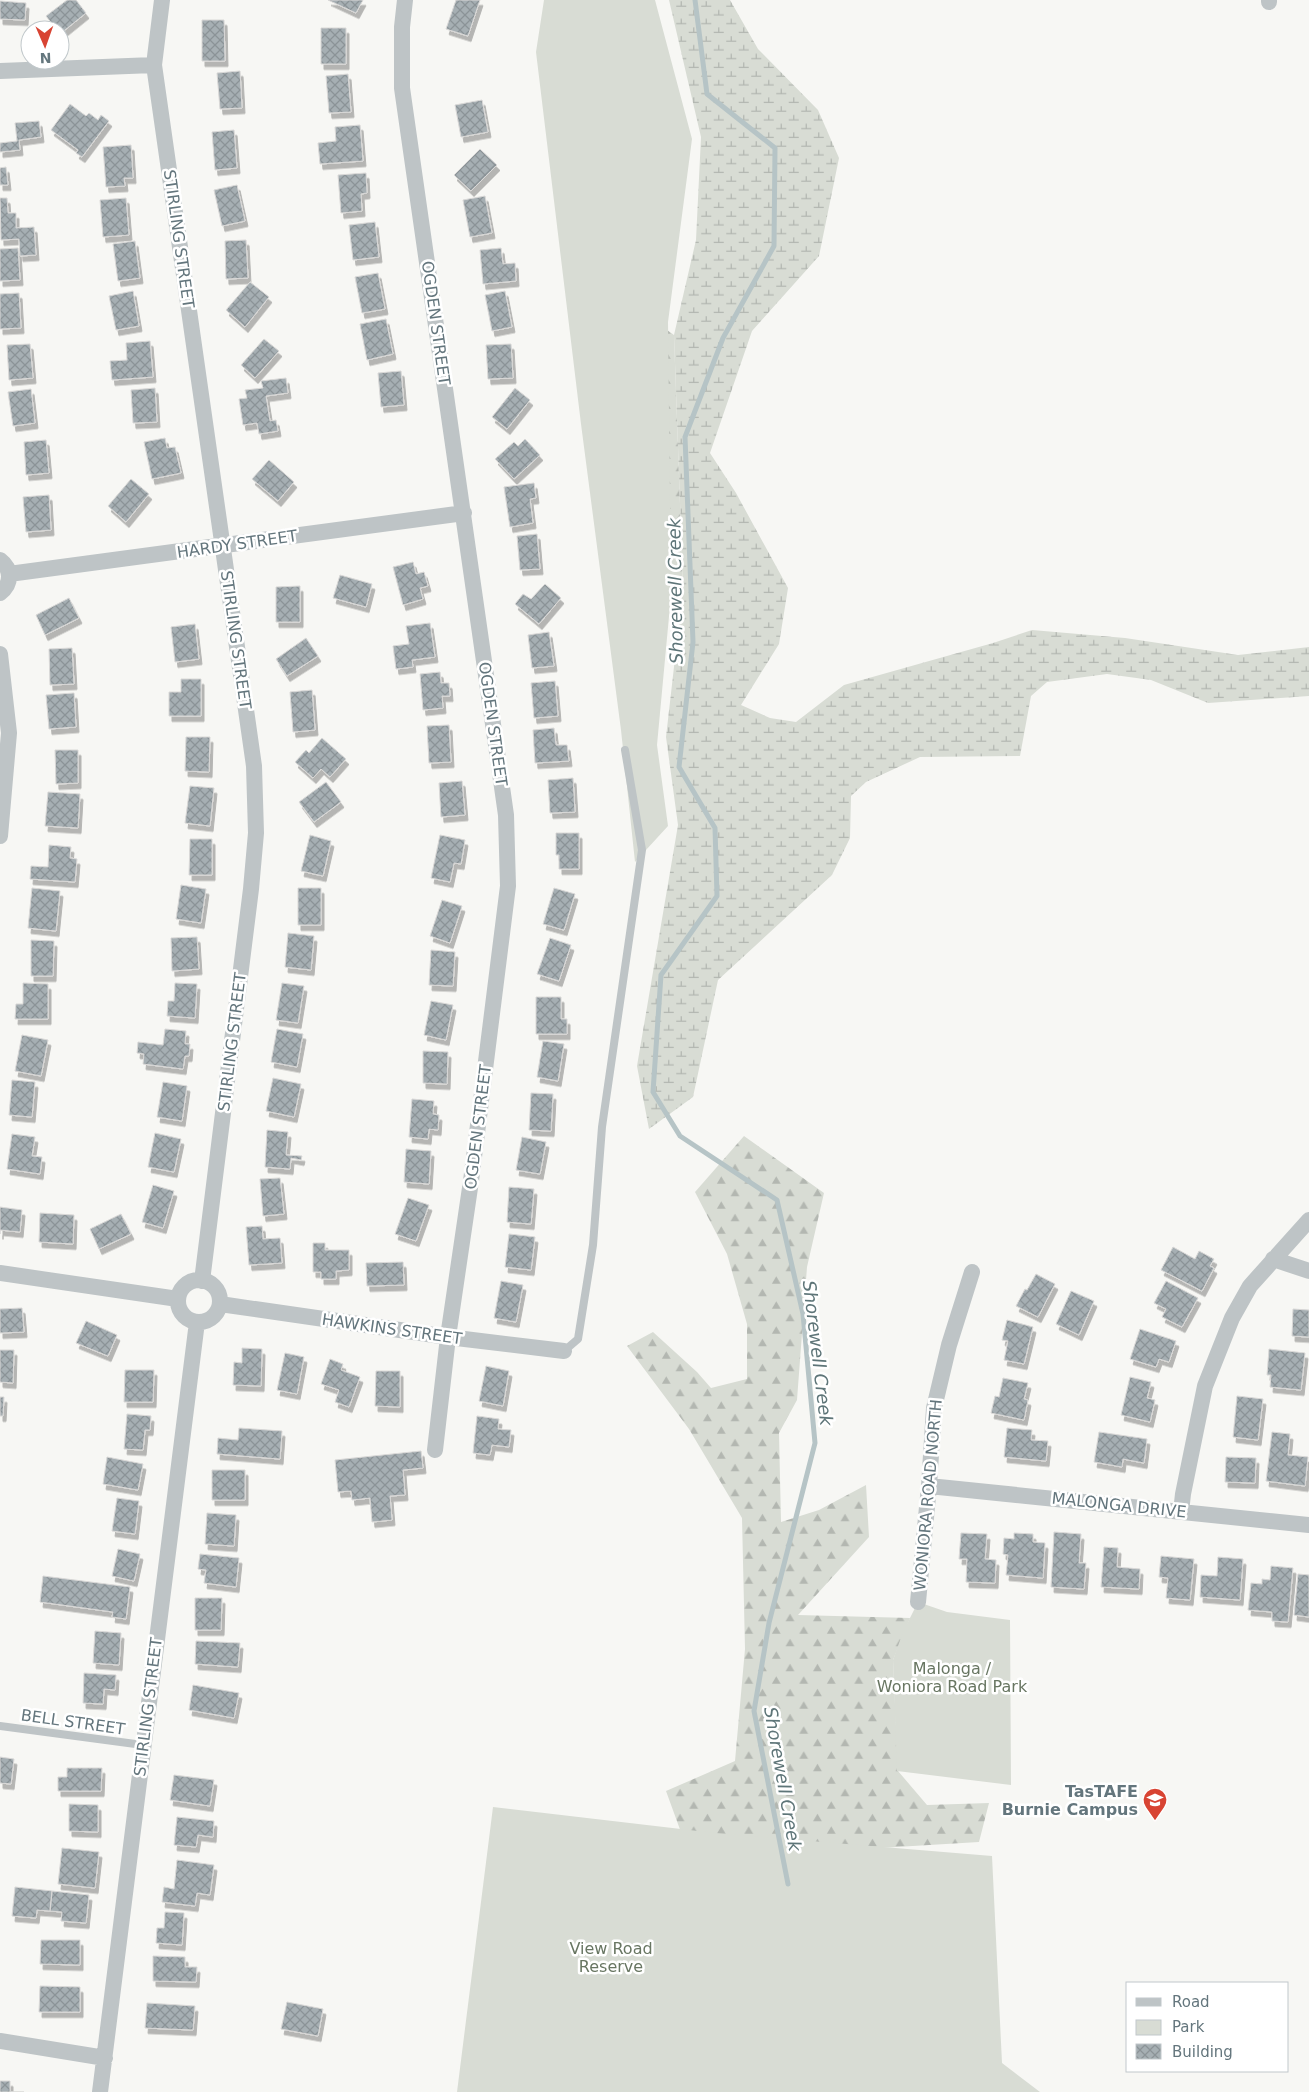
<svg xmlns="http://www.w3.org/2000/svg" width="1309" height="2092" font-family="'DejaVu Sans',sans-serif">
<style>
.forest{fill:url(#forest-firs)}
.wetland{fill:url(#wetland-marsh)}
.park{fill:#d8dcd4}
.lines{fill:none;stroke-linecap:round;stroke-linejoin:round}
.stream{stroke:#b6c4c6;stroke-width:5}
.building{fill:url(#building-cross-hatch);stroke:#d9d8d7;filter:url(#shadow)}
.lane{stroke:#bec4c6;stroke-width:8}
.street{stroke:#bec4c6;stroke-width:16}
.labels{text-anchor:middle;dominant-baseline:central;stroke-width:5;stroke-linejoin:round;paint-order:stroke}
.street-label{font-size:16px;fill:#64767d;stroke:#fff}
.park-label{font-size:16px;fill:#687662;stroke:#fff}
.poi-label{font-size:16px;font-weight:bold;fill:#64767d;stroke:#fff;text-anchor:end}
.water-label{font-size:18px;font-style:italic;fill:#5e7578;stroke:#fff}
</style>
<defs>
<pattern id="forest-firs" width="22" height="20" patternUnits="userSpaceOnUse" patternTransform="scale(1.25)"><rect width="22" height="20" fill="#d8dcd4"/><path d="M5 1l3.5 6h-7zM16 11l3.5 6h-7z" fill="#b3b7b1"/></pattern>
<pattern id="wetland-marsh" width="20" height="14" patternUnits="userSpaceOnUse" patternTransform="scale(1.25)"><rect width="20" height="14" fill="#d8dcd4"/><path d="M1 5h8M5 5V1M11 12h8M15 12V8" fill="none" stroke="#b3b7b1"/></pattern>
<pattern id="building-cross-hatch" width="8" height="8" patternUnits="userSpaceOnUse" patternTransform="scale(1.25)"><rect width="8" height="8" fill="#a6afb3"/><path d="M0 0l8 8M0 8l8-8" fill="none" stroke="#8b9397"/></pattern>
<filter id="shadow"><feDropShadow dx="3" dy="5.5" stdDeviation="0" flood-color="#0004"/></filter>
</defs>
<rect width="100%" height="100%" fill="#f7f7f4"/>
<path class="forest" d="M645 314 674 335 683 588 660 568Z
M744 1136 824 1193 807 1267 797 1400 779 1433 781 1522 819 1510 866 1485 869 1537 798 1615 910 1618 893 1660 898 1771 927 1805 989 1803 979 1842 830 1851 686 1846 666 1791 735 1761 745 1649 742 1518 689 1429 627 1346 653 1332 697 1372 711 1388 747 1379V1324L727 1254 695 1192Z"/>
<path class="wetland" d="M669 0H730L758 49 818 110 839 158 819 256 752 331 710 453 736 493 788 588 779 644 741 705 770 718 796 722 844 685 993 643 1032 630 1125 638 1238 655 1309 647V696L1208 703 1151 680 1107 674 1047 682 1031 696 1020 756 920 757 866 782 851 796 850 838 832 875 718 980 693 1097 649 1129 637 1066 678 825 666 737 683 588 674 335 696 240 701 137Z"/>
<path class="park" d="M544 0H655L692 139 668 322 671 595 657 745 668 826 635 862 621 730 581 424 536 52Z
M918 1602 947 1612 1010 1620 1011 1785 897 1771 893 1660 903 1632Z
M493 1807 715 1833 992 1856 1002 2063 1040 2092H457Z"/>
<g class="lines">
<path class="stream" d="M695 0 707 94 775 148 774 246 723 338 685 437 693 642 679 767 715 828 717 896 661 975 653 1092 680 1136 777 1200 803 1314 815 1443 769 1623 754 1711 788 1884"/>
</g>
<path class="building" d="M67 0H76L86 13 60 34V30H57L46 16Z
M328 0H363L356 13Z
M456 0H480L468 36 446 29Z
M0 1 26 3 25 20 0 19Z
M202 20H224L225 61H202Z
M321 28H346V64H321Z
M240 71 242 108 220 109 217 73Z
M348 74 351 112 329 113 326 76Z
M482 100 488 132 461 137 455 105Z
M70 104 86 116 89 113 98 120 101 115 109 121 82 157 76 153 78 150 51 130Z
M39 121 41 137 19 140 20 150 0 152V143L17 141 15 123Z
M360 125 363 161 320 164 318 143 336 141 335 127Z
M234 130 237 168 215 170 212 132Z
M131 145 133 178H124L125 186 106 187 103 147Z
M480 149 497 165 471 191 454 175Z
M6 167 8 185H0V168Z
M366 173 367 193 361 194 362 211 341 213 338 175Z
M237 185 245 221 222 226 214 190Z
M485 196 492 233 470 237 463 200Z
M0 198H7L8 213H16V228L34 227 36 255 20 256 19 239 1 240Z
M126 198 129 235 103 237 100 200Z
M375 222 379 257 353 260 349 225Z
M246 240 248 278 226 279 225 241Z
M135 241 140 278 118 281 113 244Z
M18 248 20 280 0 281V249Z
M501 248 503 264 515 263 516 281 483 284 480 250Z
M378 273 385 309 362 313 355 277Z
M250 282 269 297 245 327 226 310Z
M133 291 139 326 116 330 109 296Z
M505 291 512 327 492 331 485 295Z
M19 293 21 328 0 329V294Z
M386 319 393 354 367 360 360 324Z
M264 339 279 351 255 378 241 365Z
M150 341 153 377 112 380 110 361 127 360 126 343Z
M30 344 33 378 9 380 7 345Z
M511 344 513 378 488 379 486 345Z
M401 371 404 405 381 407 378 373Z
M286 378 288 393 266 396 270 421 276 420 278 431 259 434 257 423 243 425 239 399 247 398 245 390 263 388 261 381Z
M155 388 157 422 133 423 131 390Z
M515 388 530 400 507 429 492 417Z
M31 389 35 423 13 426 8 392Z
M165 438 167 448 175 447 181 473 152 479 144 442Z
M525 439 540 455 514 479 495 459 514 442 518 446Z
M46 440 49 473 26 475 24 442Z
M269 460 294 482 278 501 252 479Z
M131 479 149 494 126 522 108 506Z
M534 483 536 498 530 499 533 523 510 527 504 487Z
M49 495 51 530 26 532 23 497Z
M537 534 540 569 520 570 517 536Z
M413 562 416 574 424 572 428 586 420 588 423 599 403 605 393 567Z
M340 575 372 584 366 607 333 598Z
M545 584 561 598 539 624 515 604 523 594 531 599Z
M300 586V622H276V587Z
M69 598 79 618 45 635 36 615Z
M430 623 435 657 412 660 413 667 396 669 393 646 409 644 406 626Z
M195 624 199 659 175 662 171 627Z
M549 632 554 666 532 668 528 635Z
M306 638 318 656 287 676 276 659Z
M72 648 74 684 50 685 49 649Z
M440 672 441 683H449L450 696H442L443 708 423 710 420 674Z
M181 679H201V716H169V692H181Z
M555 681 558 716 534 718 531 683Z
M312 690 315 730 293 732 290 692Z
M74 693 76 727 49 729 46 695Z
M449 725 451 762 429 763 427 726Z
M554 728 556 745H567L569 761 535 763 533 730Z
M186 737H210L209 772 185 771Z
M322 738 346 759 330 777 321 769 313 778 295 762 306 750 309 753Z
M55 750H78V783L56 784Z
M573 778 575 812 550 813 548 780Z
M462 781 465 815 441 817 439 783Z
M326 782 341 802 314 822 299 802Z
M190 786 214 788 210 826 185 823Z
M48 792 80 794 78 828 45 826Z
M556 833H579V869H559V855H556Z
M310 835 331 841 323 876 301 871Z
M440 835 465 840 461 864 454 863 450 882 431 878Z
M190 839H212V875H189Z
M49 845 71 847 70 858 77 859 75 882 30 879 31 866 48 867Z
M181 885 206 889 201 923 176 919Z
M32 888 60 891 56 931 28 928Z
M298 888H321V925H298Z
M554 888 575 894 564 930 543 924Z
M442 900 462 906 450 943 430 936Z
M288 933 314 936 311 970 285 967Z
M197 937 199 969 172 971 171 938Z
M550 938 571 945 559 981 537 974Z
M31 940 54 941 53 976H31Z
M431 950 455 952 453 986 429 985Z
M23 983 48 984V1019H15L16 1004H23Z
M175 983 197 984 195 1018 167 1016 168 1001H174Z
M282 983 304 986 298 1023 276 1020Z
M536 997H561V1019H567V1034H536Z
M431 1001 453 1005 446 1040 424 1035Z
M165 1029 186 1031 185 1044H190L189 1056H185L183 1069 143 1064 144 1054 137 1053 138 1042 163 1045Z
M277 1029 303 1034 297 1067 271 1062Z
M22 1035 48 1040 41 1076 15 1071Z
M543 1041 564 1044 558 1081 537 1077Z
M423 1051 448 1052 447 1084 423 1083Z
M273 1078 301 1084 294 1117 266 1111Z
M12 1080 35 1082 32 1117 9 1115Z
M163 1082 187 1086 182 1121 157 1117Z
M531 1093 553 1094 551 1131 529 1130Z
M412 1099 434 1101 433 1114 439 1115 438 1130 429 1129 428 1139 409 1137Z
M267 1130 288 1132 286 1155 302 1156 301 1160 291 1158 290 1169 265 1167Z
M155 1133 181 1139 174 1172 148 1167Z
M12 1134 35 1137 32 1156 42 1157 40 1174 7 1169Z
M522 1137 546 1142 540 1174 516 1170Z
M406 1149 431 1151 429 1184 404 1182Z
M280 1178 284 1214 263 1216 260 1179Z
M153 1185 174 1191 163 1228 142 1222Z
M509 1187 534 1189 531 1224 507 1222Z
M408 1198 429 1205 416 1241 395 1234Z
M0 1207 22 1210 20 1232 0 1230V1234Z
M40 1213 74 1215 73 1244 39 1242Z
M121 1214 131 1234 99 1249 90 1229Z
M262 1226 263 1239 280 1238 282 1263 249 1265 246 1227Z
M509 1234 535 1237 531 1270 505 1267Z
M313 1243H325V1250H349V1270L336 1271V1279H321V1272H313Z
M1173 1247 1195 1259 1199 1251 1214 1259 1210 1266 1214 1268 1202 1291 1161 1270Z
M403 1262 404 1285 367 1286 366 1263Z
M1036 1274 1055 1284 1038 1317 1016 1306 1025 1289 1027 1290Z
M501 1281 523 1285 516 1322 494 1318Z
M1166 1281 1198 1298 1182 1327 1162 1317 1166 1309 1154 1303Z
M1071 1291 1094 1301 1079 1335 1056 1324Z
M22 1308 24 1332 0 1333V1309Z
M1293 1309 1309 1310V1337L1292 1336Z
M1007 1320 1033 1327 1024 1364 1004 1360 1008 1341 1002 1340Z
M86 1321 117 1335 108 1356 76 1343Z
M1140 1329 1176 1341 1169 1362 1159 1359 1156 1367 1130 1359Z
M242 1348 262 1349 261 1386 233 1385 234 1362 242 1363Z
M1269 1349 1305 1353 1301 1390 1270 1387 1271 1375H1267Z
M0 1350H14L13 1383 0 1382Z
M285 1353 304 1357 297 1394 277 1390Z
M330 1359 343 1364 341 1370 360 1377 349 1407 335 1402 339 1390 321 1384Z
M486 1366 509 1371 503 1406 479 1401Z
M125 1370H154L153 1402H124Z
M376 1371H400V1407L375 1406Z
M1130 1377 1151 1382 1147 1398 1155 1400 1150 1422 1121 1415Z
M1003 1378 1028 1383 1024 1399 1028 1400 1024 1420 991 1413 995 1396 999 1397Z
M1237 1396 1263 1399 1258 1440 1233 1437Z
M0 1397H4L3 1416H0Z
M127 1414 151 1416 150 1430H145L143 1450 124 1449Z
M477 1416 499 1419 498 1429 511 1430 509 1447 492 1445 490 1455 473 1453Z
M239 1428 282 1431 280 1459 217 1454 218 1438 238 1440Z
M1007 1428 1032 1430 1031 1440 1048 1441 1046 1461 1004 1457Z
M1099 1432 1147 1439 1144 1463 1123 1459 1122 1467 1094 1462Z
M1272 1432 1290 1434 1288 1455 1308 1457 1305 1486 1266 1481Z
M421 1451 423 1468 403 1470 405 1495 390 1496 392 1520 372 1522 370 1498 352 1500 351 1491 338 1492 335 1460Z
M107 1457 143 1464 138 1490 103 1484Z
M1226 1457 1256 1458 1255 1483 1225 1482Z
M212 1470H245V1500H212Z
M117 1498 139 1501 135 1534 112 1531Z
M207 1513 236 1515 234 1546 205 1544Z
M1054 1532 1081 1534 1079 1563H1086L1084 1589 1051 1587Z
M961 1533 987 1534 985 1559 996 1560 995 1583 966 1582 967 1559H959Z
M1014 1533 1033 1534V1542L1045 1543 1043 1578 1006 1575 1008 1555 1003 1554 1004 1538 1014 1539Z
M1104 1547 1118 1548 1117 1567 1140 1569 1139 1589 1101 1587Z
M118 1549 140 1554 134 1581 112 1576Z
M200 1554 239 1558 236 1587 204 1583 206 1570 198 1569Z
M1161 1556 1194 1559 1190 1600 1166 1598 1168 1578 1159 1577Z
M1218 1557 1243 1559 1240 1600 1200 1597 1201 1575 1217 1576Z
M1271 1566 1293 1568 1288 1622 1272 1621V1612L1248 1610 1251 1583 1262 1584V1579L1270 1580Z
M1298 1574 1309 1575V1617L1294 1615Z
M43 1576 130 1587 126 1619 112 1617 113 1612 40 1602Z
M195 1598H222L221 1630H195Z
M95 1631 121 1633 119 1665 93 1663Z
M196 1641 240 1643 238 1667 195 1664Z
M84 1673 116 1675 115 1690 104 1689 103 1704 83 1703Z
M193 1685 239 1693 234 1718 189 1710Z
M0 1757 14 1759 11 1784 0 1783Z
M67 1768H102L101 1791H58V1777H67Z
M174 1775 214 1780 210 1806 170 1800Z
M69 1804 98 1805V1832L69 1831Z
M177 1817 214 1821 213 1837 198 1835 196 1847 174 1845Z
M62 1848 99 1852 95 1888 58 1884Z
M177 1860 214 1865 210 1895 197 1893 195 1906 162 1902 164 1887 174 1889Z
M15 1887 52 1891 50 1911 37 1910 36 1918 12 1916Z
M52 1891 89 1895 86 1923 61 1921 62 1912 50 1911Z
M165 1912 184 1913 182 1945 156 1943 157 1928H164Z
M41 1940H80V1965L40 1964Z
M153 1956 185 1957V1967H197L196 1982 153 1981Z
M40 1986 80 1987V2012H39Z
M287 2002 323 2009 318 2036 281 2029Z
M147 2003 195 2006 193 2030 145 2028Z
M0 2081H10V2092H24H0Z"/>
<g class="lines">
<path class="lane" d="M564 1351 578 1339 593 1245 602 1127 642 850 625 750
M0 1726 143 1745"/>
<path class="street" d="M162 0 154 65 254 766 256 833 251 889 202 1281
M405 0 402 27V88L506 815 508 886 471 1181 448 1337 435 1450
M1269 0V2
M0 71 154 65
M0 560C12 569 12 584 0 593
M9 574 464 513
M0 654 9 733 0 836
M1273 1259 1309 1271
M0 1273 178 1299
M178 1301a21 21 0 1 1 42 0a21 21 0 1 1-42 0Z
M220 1304 448 1337 564 1351
M929 1486 1309 1525
M1181 1512 1183 1494 1205 1386 1232 1318 1250 1286 1309 1220
M918 1602 929 1486 934 1408 949 1345 972 1272
M0 2041 105 2058
M100 2092 197 1322"/>
</g>
<defs>
<symbol id="university-pin" viewBox="-11 -11 22 30"><path d="M0 17L-7.5 6A9.5 9.5 0 1 1 7.5 6Z" fill="#d84433" stroke="#fff"/><path d="M0-5L7-2L0 1L-7-2ZM-4 1L0 2.5L4 1V4Q0 6-4 4Z" fill="#fff"/></symbol>
</defs>
<g fill-rule="evenodd">
<use href="#university-pin" x="1141" y="1786" width="28" height="38"/>
</g>
<g class="labels">
<g class="street-label">
<text transform="translate(179 239) rotate(82)">STIRLING STREET</text>
<text transform="translate(436 323) rotate(82)">OGDEN STREET</text>
<text transform="translate(237 544) rotate(-8)">HARDY STREET</text>
<text transform="translate(236 640) rotate(82)">STIRLING STREET</text>
<text transform="translate(493 724) rotate(82)">OGDEN STREET</text>
<text transform="translate(232 1042) rotate(-83)">STIRLING STREET</text>
<text transform="translate(478 1127) rotate(-83)">OGDEN STREET</text>
<text transform="translate(392 1329) rotate(8)">HAWKINS STREET</text>
<text transform="translate(928 1495) rotate(-85)">WONIORA ROAD NORTH</text>
<text transform="translate(1119 1505) rotate(6)">MALONGA DRIVE</text>
<text transform="translate(148 1707) rotate(-83)">STIRLING STREET</text>
<text transform="translate(73 1722) rotate(8)">BELL STREET</text>
</g>
<g class="park-label">
<text x="952" y="1668">Malonga /<tspan x="952" dy="18">Woniora Road Park</tspan></text>
<text x="611" y="1948">View Road<tspan x="611" dy="18">Reserve</tspan></text>
</g>
<g class="poi-label">
<text x="1138" y="1791">TasTAFE<tspan x="1138" dy="18">Burnie Campus</tspan></text>
</g>
<g class="water-label">
<text transform="translate(675 591) rotate(-91)">Shorewell Creek</text>
<text transform="translate(818 1353) rotate(83)">Shorewell Creek</text>
<text transform="translate(783 1779) rotate(80)">Shorewell Creek</text>
</g>
</g>
<rect x="1126" y="1982" width="162" height="90" fill="#ffffff" stroke="#c1c8cb"/>
<rect x="1136" y="1998" width="25" height="8" fill="#bec4c6" stroke="#c1c8cb"/>
<text x="1172" y="2007" font-size="15" fill="#64767d">Road</text>
<rect x="1136" y="2020" width="25" height="15" fill="#d8dcd4" stroke="#c1c8cb"/>
<text x="1172" y="2032" font-size="15" fill="#64767d">Park</text>
<rect x="1136" y="2044" width="25" height="15" fill="url(#building-cross-hatch)" stroke="#c1c8cb"/>
<text x="1172" y="2057" font-size="15" fill="#64767d">Building</text>
<g transform="translate(45 45) rotate(178)"><circle r="24" fill="#ffffff" stroke="#c1c8cb"/>
<path d="M0-4L9 19L0 12L-9 19Z" fill="#d84433"/>
<text y="-8" font-size="14" font-weight="bold" text-anchor="middle" fill="#64767d">N</text>
</g>
</svg>
